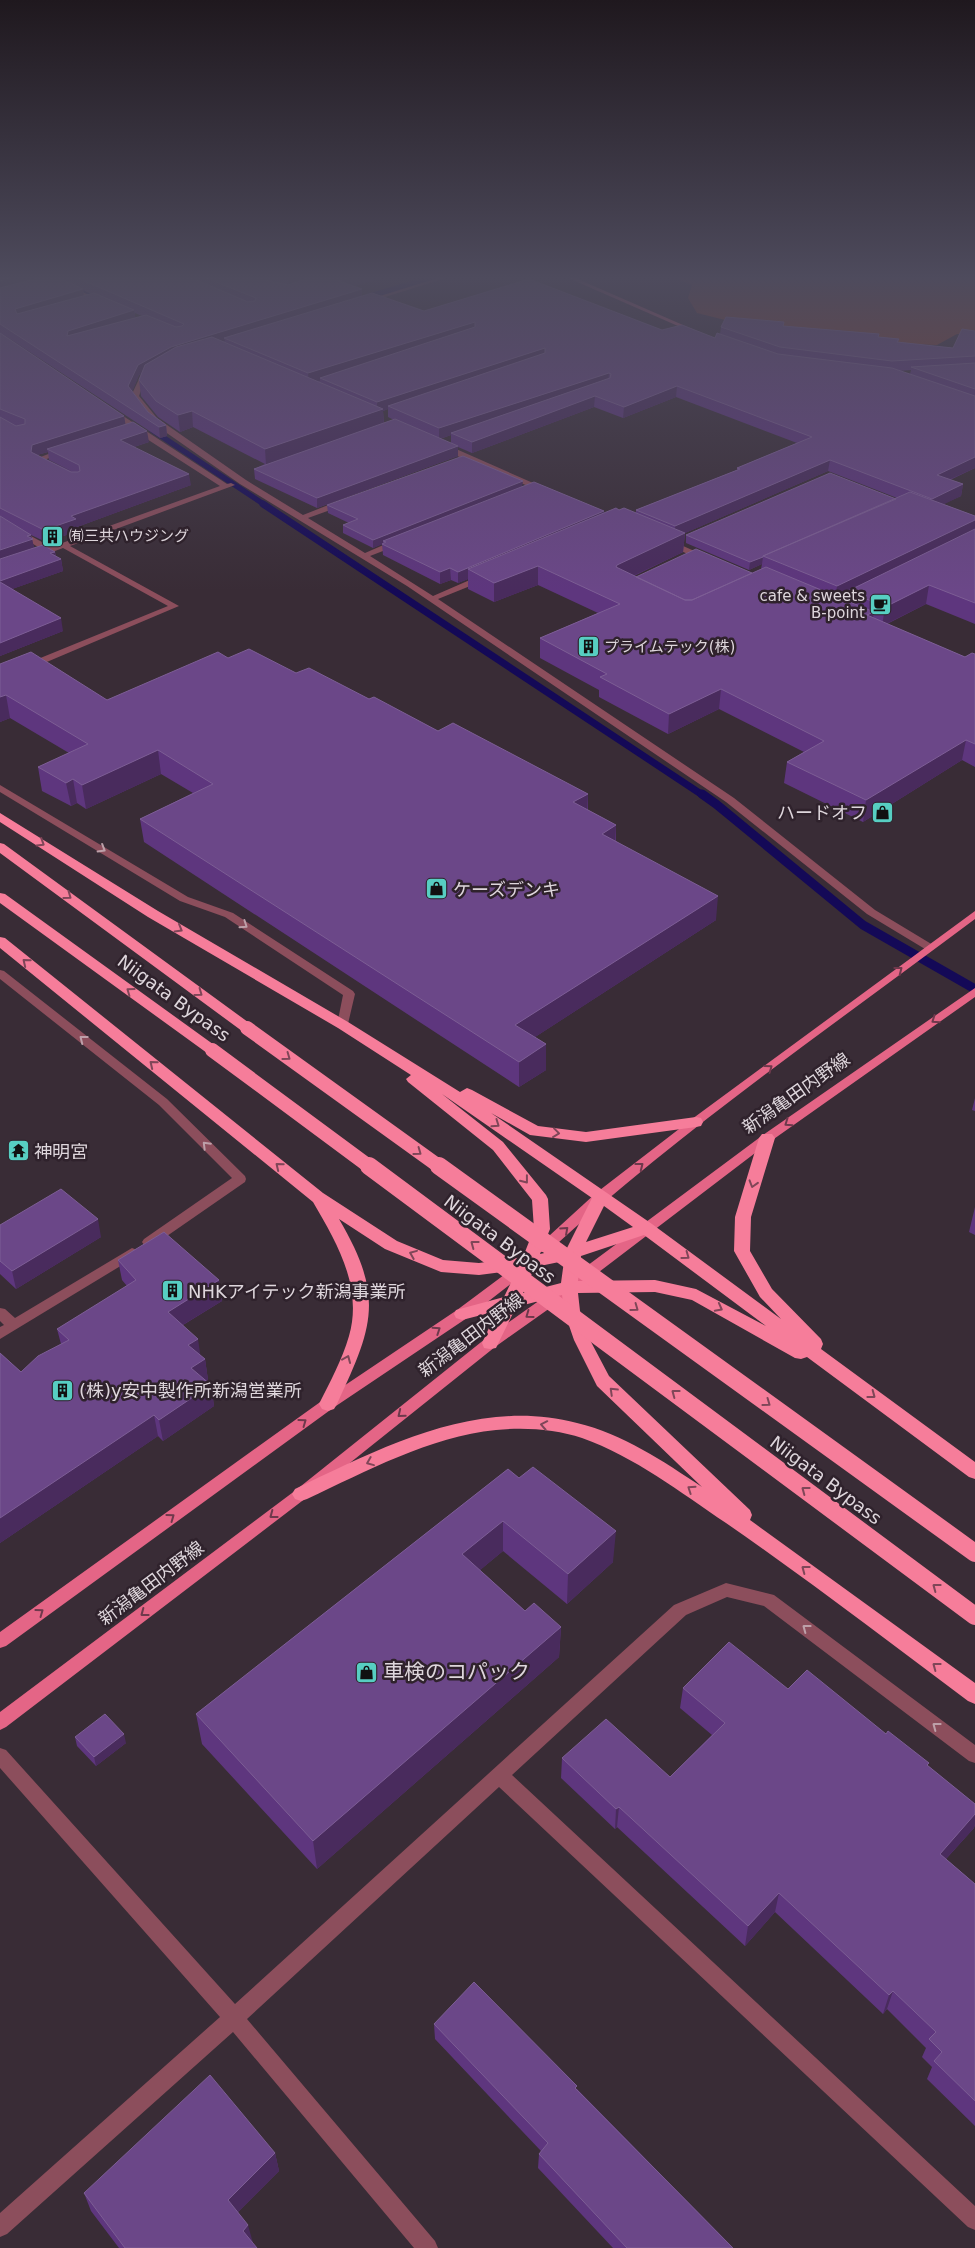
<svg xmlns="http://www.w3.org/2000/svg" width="975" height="2248" font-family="'DejaVu Sans','Noto Sans JP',sans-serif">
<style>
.green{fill:#863e2b}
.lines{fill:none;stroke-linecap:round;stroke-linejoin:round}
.stream-far2{stroke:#140957;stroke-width:5.5}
.stream-far1{stroke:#140957;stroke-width:7}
.stream{stroke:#140957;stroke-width:9}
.street{fill:#8c4e5c;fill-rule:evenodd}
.secondary{fill:#be5c74;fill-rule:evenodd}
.primary{fill:#e46586;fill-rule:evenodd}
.highway{fill:#f67d9a;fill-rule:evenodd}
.highway-bridge-far1{stroke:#f67d9a;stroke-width:14}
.highway-bridge{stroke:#f67d9a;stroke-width:18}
.wall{fill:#5e367e;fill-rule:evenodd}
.shaded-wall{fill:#492b5d}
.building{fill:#6b4788;stroke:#7d5e95}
.oneway{stroke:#7f4658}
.oneway2{stroke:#bda0a9}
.oneway3{stroke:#6e394c}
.labels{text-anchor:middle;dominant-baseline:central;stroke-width:5;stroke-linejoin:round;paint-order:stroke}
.far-poi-label{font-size:15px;fill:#ded6dc;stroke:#2f222c;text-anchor:start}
.poi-label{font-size:18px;fill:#ded6dc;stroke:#2f222c;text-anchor:start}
.street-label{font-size:18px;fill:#ded6dc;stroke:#2f222c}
.near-poi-label{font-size:21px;fill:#ded6dc;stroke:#2f222c;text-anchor:start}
</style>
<rect width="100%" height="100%" fill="#392c36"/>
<path class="green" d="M673 277H975V336L957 334 937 345 882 343 745 325 697 313 688 298 692 285Z"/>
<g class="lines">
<path class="stream-far2" d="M68 277 97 303
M364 298 434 277
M152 430 265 505"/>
<path class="stream-far1" d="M263 504 704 796"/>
<path class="stream" d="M702 794 716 804 863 925 975 989"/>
<path class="street" d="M41 277H48L105 302 100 303Z
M441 277H449L369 302 364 301Z
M151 371 154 373 145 379 139 396 157 418 246 480 303 515 341 500H347V504L308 518 365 553 395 540H401V544L370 556 433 596 479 576H485V580L438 599 734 798 875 910 933 945 935 947 933 949H925L867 914 726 802 407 586 240 484 151 422 131 396 140 377Z
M108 410H114L227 484 231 483 235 485 70 546 179 606 42 664 46 667 44 669H38L31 663 33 661 168 606 63 548 39 557H33V553L43 550 0 524V519L51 547 220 486 108 414Z
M441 445H447L549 490 542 492 441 449Z
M61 449 68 451 44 460 51 463V467H45L33 460Z
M666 541H672L710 558 703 560 666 545Z
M0 785 188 897 233 913 353 991 355 994 347 1028 343 1029 337 1025 343 995 225 917 180 901 0 792Z
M0 970 4 971 167 1099 245 1176 246 1179 245 1182 154 1245H144L142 1242 144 1239 232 1178 159 1105 0 979Z
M132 1248 137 1250 139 1253 137 1256 0 1339V1327L4 1325 0 1321V1308L5 1309 15 1318Z
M726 1583 774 1595 975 1745V1763L969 1761 764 1606 727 1597 686 1615 512 1775 975 2206V2230L968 2227 499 1787 247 2019 435 2241 438 2248H414L233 2032 7 2234 0 2237V2213L220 2017 0 1768V1748L6 1750 235 2004 674 1605Z"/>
<path class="secondary" d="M566 277H573L699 332 694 333Z"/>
<path class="primary" d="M975 911V919C831 1027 680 1131 548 1252H538L536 1249 538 1246 596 1193 692 1119Z
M975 988V997L771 1141 574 1291 495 1347 306 1498 6 1727 0 1730V1712L296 1490 485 1339 564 1283 763 1135Z
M521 1264 526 1266 528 1269 526 1272 467 1318 333 1408 6 1646 0 1648V1632L323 1400 457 1310 516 1266Z"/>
<path class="highway" d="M0 813 158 911 348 1022 460 1092 467 1088 472 1090 538 1126 586 1132 696 1117 701 1118 703 1122 701 1126 696 1127 586 1142 530 1135 491 1113 652 1224 781 1319 760 1297 734 1251 735 1217 759 1138 762 1134H772L775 1138 751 1217 750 1251 772 1289 821 1339 823 1344 821 1349 975 1462V1479L969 1477 807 1357 801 1359 795 1358 692 1300 655 1292 578 1293 580 1311 590 1340 609 1376 750 1510 752 1515 750 1520 975 1683V1704L968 1701C888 1641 808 1580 726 1523 680 1492 635 1457 582 1438 556 1429 523 1427 496 1430 429 1437 367 1471 307 1499L301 1501 295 1499 292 1494 295 1489C383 1447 477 1397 577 1423 623 1434 663 1461 702 1487L597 1386 574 1340 564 1311 562 1295 516 1307 496 1348 490 1349 484 1348 482 1343 497 1311 462 1320 456 1318 454 1314 456 1310 504 1297 517 1270 479 1275 441 1272 385 1249 339 1219C385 1297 373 1327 337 1404L334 1409 328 1411 322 1409 319 1404C330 1382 342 1360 349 1336 363 1287 337 1243 313 1202L0 948V937L5 938 323 1193 397 1241 443 1260 479 1263 523 1257 534 1229 532 1200 493 1150 408 1082 406 1079 411 1075 338 1028 148 917 0 822ZM442 1094 592 1198 567 1248 540 1254 550 1229 548 1199 546 1195 503 1142ZM604 1206 633 1227 586 1242ZM644 1235 766 1326 696 1289 655 1280 578 1281 581 1256ZM564 1261 561 1283 523 1293 535 1267Z
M0 843 4 844 252 1025 254 1028 252 1031H242L0 853Z
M0 893 5 894 217 1047 219 1050 217 1053H207L0 903Z"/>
<path class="highway-bridge-far1" d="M247 1028 440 1167
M212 1050 370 1167"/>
<path class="highway-bridge" d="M369 1166 975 1616
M439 1166 975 1553"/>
</g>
<path class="wall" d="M0 276 43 277 46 276H387L354 286 362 296 424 311 662 330 715 338 720 334 721 327 784 326 879 334V337L899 339 898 343 953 348 975 331V468L950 480 963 484 961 496 943 504 975 516V624L926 604 887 624 965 657 975 654V767L962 760 863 822 784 783 787 762 804 752 719 709 668 734 599 697V690L540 658V638L598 613 538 585 494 602 468 589V579L458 583 451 580 440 584 383 555 382 544 373 548 343 533V525L349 523 328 513 327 505 522 486 604 511 603 514 619 510 636 513V510L737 470V468L797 443 676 397 623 418 594 407 472 453 458 447V456L317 508 255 479 254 469 265 464 193 427 180 432 158 417 141 396 139 380 141 374 139 375 132 391 148 412 166 425 167 436 160 438 1 333 124 416 125 424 149 442 134 447 191 485 77 527 78 531 46 542 31 535 34 548 55 552 56 557 61 559 63 571 12 589 63 631 0 656ZM83 290 91 294 84 296ZM135 313 142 316 135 318ZM911 370 910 374 899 371ZM388 409V417L394 420 384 423 383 411ZM451 435V443L440 439ZM48 452 49 460 73 472 37 455ZM828 471 897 498 686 535V543L749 570 762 564 761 569 752 573 636 577 634 576 683 552 685 533Z
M228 658 296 673 369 699 438 731 588 794V810L616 825V841L716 920 535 1037 546 1044V1070L519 1087 144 842 140 819 193 793 161 774 86 809 77 803 71 806 42 791 38 767 69 753 10 718 0 722V664L107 700Z
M975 1098V1111L972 1110Z
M975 1207V1235L969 1232Z
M0 1225 101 1237 16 1289 0 1274Z
M118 1260 219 1280 222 1301 183 1325 200 1355 205 1359 208 1380 206 1381 211 1385 214 1406 163 1441 158 1436 0 1543V1353L21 1372 61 1344 57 1329 127 1286 122 1280Z
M508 1469 613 1562 567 1604 503 1551 480 1570 525 1611 561 1627 559 1657 317 1869 202 1744 196 1714Z
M683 1688 788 1689 886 1734 928 1766 975 1804V1824L974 1828 946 1859 975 1884V2126L927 2079 932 2067 922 2057 926 2048 887 2009 883 2014 775 1912 745 1946 617 1827 615 1829 561 1778 562 1758 670 1777 712 1735 680 1708Z
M75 1737 126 1743 96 1766 77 1746Z
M434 2024 577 2089 733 2248H613L538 2168 539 2154 541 2151 435 2039Z
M275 2153 279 2171 238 2212 253 2243 257 2248H119L91 2211 84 2193Z"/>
<path class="shaded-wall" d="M17 276H42L43 280 0 291V281Z
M291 276H330L289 287 288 277Z
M354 276H387L339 291V281Z
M83 289 84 299 16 319 15 309Z
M362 289V299L224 338 225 341 172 357 139 375 130 397 128 386 138 365 171 347Z
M134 310 136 321 67 336 68 331Z
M475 322V332L320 378V381L309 384 308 373Z
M545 348V358L388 406V409L383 411 384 425 266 465 265 449 377 411V402Z
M609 373 608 383 451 433V435L439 439V428Z
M677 386 676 397 623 418 624 407Z
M595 396 594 407 472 453V442Z
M192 411 193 427 180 432 178 415Z
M124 416 126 427 47 449 48 452 33 456 31 452 32 445Z
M166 425 167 436 160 438 159 427Z
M147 431 149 442 121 451 120 440Z
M458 446V456L317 508V498Z
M975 457V468L935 486 937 475Z
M830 460 828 471 685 533 683 552 616 584V567L617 565 674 538 675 526Z
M189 474 191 485 77 527 78 531 46 542 44 530 71 516Z
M523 481 522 488 383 541V544L373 548V540Z
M963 484 961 496 930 511 932 499Z
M604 511 603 522 468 569V579L458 583V572Z
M975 520V537L848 591 847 600 834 606 837 586Z
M31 535 35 551 0 563V550Z
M55 552 57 561 61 559 63 571 1 593 0 581 50 553Z
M763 557 762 564 749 570 750 562Z
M538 566V585L494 602V583Z
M450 568 451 580 440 584V572Z
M929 585 926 604 882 626 885 607Z
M874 612 871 632 867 615Z
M61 618 63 631 0 656V643Z
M721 689 719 709 668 734 669 714Z
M6 695 10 718 0 722V697Z
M966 740 962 760 863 822 866 800Z
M158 750 161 774 86 809 82 785Z
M73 779 77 803 71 806 66 783Z
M588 794 587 817 573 802Z
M616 825 615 849 602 834Z
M718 896 716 920 515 1050V1025Z
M546 1044V1070L519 1087V1062Z
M98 1219 101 1237 16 1289 12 1271Z
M219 1280 222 1301 171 1332 168 1312Z
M198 1339 201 1359 188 1345Z
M205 1359 208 1380 195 1389 191 1368Z
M211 1385 214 1406 163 1441 159 1420Z
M154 1415 158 1436 0 1543V1518Z
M503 1521V1551L462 1585V1554Z
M616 1531 613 1562 567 1604 568 1574Z
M561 1627 559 1657 317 1869 313 1841Z
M124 1734 126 1743 96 1766 94 1757Z
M619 1807 617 1827 615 1829 616 1809Z
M975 1814V1824L974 1828 933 1873 940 1854Z
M779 1893 775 1912 745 1946 748 1926Z
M893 1991 887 2009 883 2014 889 1995Z
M275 2153 279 2171 232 2218 228 2200Z
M248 2225 253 2243 243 2231Z"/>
<path class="building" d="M0 276H17L0 281Z
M46 276H55L83 289 15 309 17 314 94 293 134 310 68 331 67 336 146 315 176 327 182 326 184 324 73 276H187L248 302 255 301 256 298 201 276H259L269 281 288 285 314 276H354L339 281 362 289 171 347 138 365 128 386 148 412 166 425 159 427 0 324V288Z
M529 279 662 330 682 325 715 338 717 333 778 354 892 368 975 396V457L937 475 963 484 932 499 830 460 675 526 636 510 740 469 737 468 812 437 677 386 624 407 595 396 472 442 451 433 610 378 611 374 609 373 439 428 388 406 545 353V348L377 402 320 378 475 327V322L308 373 224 338 372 293 424 311Z
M726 317 784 322 783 326 879 334 878 337 899 339 897 342 953 348 962 329 975 331V356L892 361 780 347 721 327Z
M0 333 124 416 32 445 31 452 71 472H78L80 471 79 465 47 449 133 422 147 431 120 440 189 474 71 516 76 519 44 530 0 508V417L16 426 25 424V419L0 409Z
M212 337 383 409 265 449 192 411 178 415 156 401 139 380 145 365 176 347Z
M975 363V389L911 367Z
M395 419 458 446 317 498 254 469Z
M463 456 523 481 373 540 343 525 358 519 327 505Z
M830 473 896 499 763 556V557L750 562 686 535Z
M534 482 604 511 458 572 450 568 440 572 382 544 386 542 383 541Z
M910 492 975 516V520L837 586 763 556Z
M616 508 619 510 624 508 685 533 617 565 616 567 685 600H692L766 567 874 612 867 615 965 657 972 653 975 654V744L966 740 866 800 787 762 824 741 721 689 669 714 600 677 607 674 540 638 620 604 538 566 494 583 468 569Z
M0 516 31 535 27 536 33 539 0 550Z
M975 529V603L929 585 885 607 848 591Z
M43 545 55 552 50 553 61 559 0 581V559Z
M696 549 752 573 692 600H685L636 577Z
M0 582 61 618 0 643Z
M249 649 296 673 309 668 369 699 374 697 438 731 453 723 588 794 573 802 616 825 602 834 718 896 515 1025 546 1044 519 1062 140 819 213 784 158 750 82 785 73 779 66 783 38 767 88 744 6 695 0 697V664L31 652 107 700 218 652 228 658Z
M61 1189 98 1219 12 1271 0 1261V1225Z
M164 1232 219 1280 168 1312 198 1339 188 1345 205 1359 191 1368 211 1385 159 1420 154 1415 0 1518V1353L21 1372 38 1356 69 1340 57 1329 136 1280 118 1260Z
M533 1467 616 1531 568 1574 503 1521 462 1554 525 1611 534 1603 561 1627 313 1841 196 1714 508 1469 519 1478Z
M729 1642 788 1689 807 1670 886 1734 888 1731 929 1763 927 1765 975 1804V1814L940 1854 975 1884V2101L934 2061 942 2052 929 2039 936 2032 893 1991 889 1995 779 1893 748 1926 619 1807 616 1809 562 1758 606 1719 670 1777 725 1723 683 1688Z
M105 1714 124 1734 94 1757 75 1737Z
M474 1982 577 2086 575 2088 733 2248H627L539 2154 548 2143 434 2024Z
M210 2075 275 2153 228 2200 248 2225 243 2231 257 2248H125L84 2193Z"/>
<defs><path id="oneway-chevron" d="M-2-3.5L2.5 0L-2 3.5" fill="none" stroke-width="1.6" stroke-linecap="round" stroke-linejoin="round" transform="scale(1.25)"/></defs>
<g class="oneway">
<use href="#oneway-chevron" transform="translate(41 843) rotate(32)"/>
<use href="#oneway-chevron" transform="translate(68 896) rotate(36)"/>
<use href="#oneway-chevron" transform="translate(179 929) rotate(30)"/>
<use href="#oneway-chevron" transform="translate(26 962) rotate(-141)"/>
<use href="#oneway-chevron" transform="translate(130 991) rotate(-144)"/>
<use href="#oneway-chevron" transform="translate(199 993) rotate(36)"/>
<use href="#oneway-chevron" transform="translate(287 1057) rotate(36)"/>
<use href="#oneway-chevron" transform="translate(153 1064) rotate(-141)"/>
<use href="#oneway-chevron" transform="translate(496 1124) rotate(35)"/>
<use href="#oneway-chevron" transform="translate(556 1133) rotate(7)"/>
<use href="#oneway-chevron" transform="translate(418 1152) rotate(36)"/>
<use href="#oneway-chevron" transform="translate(279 1166) rotate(-141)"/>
<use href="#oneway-chevron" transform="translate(525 1180) rotate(52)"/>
<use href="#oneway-chevron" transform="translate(753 1184) rotate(107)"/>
<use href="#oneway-chevron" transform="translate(474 1244) rotate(-143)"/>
<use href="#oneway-chevron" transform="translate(413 1254) rotate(-158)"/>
<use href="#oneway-chevron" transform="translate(686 1256) rotate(36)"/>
<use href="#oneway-chevron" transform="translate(635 1308) rotate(36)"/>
<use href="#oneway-chevron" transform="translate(719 1308) rotate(28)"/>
<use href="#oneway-chevron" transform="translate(347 1359) rotate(-67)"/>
<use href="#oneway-chevron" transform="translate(613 1391) rotate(-136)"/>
<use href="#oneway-chevron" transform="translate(675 1393) rotate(-143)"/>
<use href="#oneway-chevron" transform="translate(872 1395) rotate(37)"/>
<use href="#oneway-chevron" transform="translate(767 1403) rotate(36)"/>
<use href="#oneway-chevron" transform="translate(544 1425) rotate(-169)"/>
<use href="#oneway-chevron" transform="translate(370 1462) rotate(158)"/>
<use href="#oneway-chevron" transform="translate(691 1489) rotate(-146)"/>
<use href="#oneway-chevron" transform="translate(805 1490) rotate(-143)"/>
<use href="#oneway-chevron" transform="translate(805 1569) rotate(-143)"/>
<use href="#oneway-chevron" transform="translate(936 1587) rotate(-143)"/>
<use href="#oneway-chevron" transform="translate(936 1666) rotate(-143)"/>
</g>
<g class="oneway2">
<use href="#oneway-chevron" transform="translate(102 849) rotate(31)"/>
<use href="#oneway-chevron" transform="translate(244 925) rotate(34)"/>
<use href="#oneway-chevron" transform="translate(83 1039) rotate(-142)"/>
<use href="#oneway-chevron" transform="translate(206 1145) rotate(-135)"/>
<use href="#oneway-chevron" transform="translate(806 1628) rotate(-143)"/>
<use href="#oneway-chevron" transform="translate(936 1726) rotate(-143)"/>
</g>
<g class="oneway3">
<use href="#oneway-chevron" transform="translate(899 970) rotate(-38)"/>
<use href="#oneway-chevron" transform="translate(935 1020) rotate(145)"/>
<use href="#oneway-chevron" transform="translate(769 1068) rotate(-36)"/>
<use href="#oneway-chevron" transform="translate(788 1123) rotate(145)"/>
<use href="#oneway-chevron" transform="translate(640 1166) rotate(-38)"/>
<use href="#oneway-chevron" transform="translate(565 1230) rotate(-42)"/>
<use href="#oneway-chevron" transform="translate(529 1315) rotate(144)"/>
<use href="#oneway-chevron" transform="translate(437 1330) rotate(-34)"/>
<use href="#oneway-chevron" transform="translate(401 1414) rotate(141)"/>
<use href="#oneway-chevron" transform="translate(303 1422) rotate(-36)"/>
<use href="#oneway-chevron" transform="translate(273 1515) rotate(143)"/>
<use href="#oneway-chevron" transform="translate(171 1517) rotate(-36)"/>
<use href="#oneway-chevron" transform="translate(40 1612) rotate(-36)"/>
<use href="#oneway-chevron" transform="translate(144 1613) rotate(143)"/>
</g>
<linearGradient id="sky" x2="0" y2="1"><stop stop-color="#1f181e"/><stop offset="0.47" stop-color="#4e4b5d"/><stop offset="1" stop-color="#4e4b5d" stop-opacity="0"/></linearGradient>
<rect width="975" height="591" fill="url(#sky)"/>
<defs>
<symbol id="building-square" viewBox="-11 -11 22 22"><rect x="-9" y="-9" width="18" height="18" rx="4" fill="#57cec2" stroke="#2f222c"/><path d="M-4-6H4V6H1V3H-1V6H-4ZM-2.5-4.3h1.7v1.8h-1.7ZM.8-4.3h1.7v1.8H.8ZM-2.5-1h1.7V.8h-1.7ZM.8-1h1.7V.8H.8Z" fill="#111"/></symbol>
<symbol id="cafe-square" viewBox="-11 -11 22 22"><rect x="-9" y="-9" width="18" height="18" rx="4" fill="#57cec2" stroke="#2f222c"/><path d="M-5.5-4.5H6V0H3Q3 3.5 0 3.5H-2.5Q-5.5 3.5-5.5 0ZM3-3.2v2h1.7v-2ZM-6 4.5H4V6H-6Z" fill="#111"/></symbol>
<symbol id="shop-square" viewBox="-11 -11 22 22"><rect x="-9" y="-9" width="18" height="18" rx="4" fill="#57cec2" stroke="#2f222c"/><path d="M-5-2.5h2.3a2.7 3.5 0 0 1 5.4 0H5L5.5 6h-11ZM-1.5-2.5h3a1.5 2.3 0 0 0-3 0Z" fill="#111"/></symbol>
<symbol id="temple-square" viewBox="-11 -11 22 22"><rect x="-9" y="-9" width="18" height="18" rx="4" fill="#57cec2" stroke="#2f222c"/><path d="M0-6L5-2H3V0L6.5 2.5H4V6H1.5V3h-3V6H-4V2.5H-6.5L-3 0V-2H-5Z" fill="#111"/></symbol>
</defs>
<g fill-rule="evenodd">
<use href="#building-square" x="40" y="524" width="25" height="25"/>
<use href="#cafe-square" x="868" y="592" width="25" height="25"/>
<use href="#building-square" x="576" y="634" width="25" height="25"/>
<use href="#shop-square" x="870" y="800" width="25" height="25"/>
<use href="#shop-square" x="424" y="876" width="25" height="25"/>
<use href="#temple-square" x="6" y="1138" width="25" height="25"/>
<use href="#building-square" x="160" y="1278" width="25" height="25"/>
<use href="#building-square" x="50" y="1378" width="25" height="25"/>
<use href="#shop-square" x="354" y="1660" width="25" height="25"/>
</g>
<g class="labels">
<g class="far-poi-label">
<text x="69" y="536">㈲三共ハウジング</text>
<text x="865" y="596" text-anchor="end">cafe &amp; sweets<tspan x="865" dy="17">B-point</tspan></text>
<text x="604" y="647">プライムテック(株)</text>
</g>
<g class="poi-label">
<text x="867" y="812" text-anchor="end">ハードオフ</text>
<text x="453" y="889">ケーズデンキ</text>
<text x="34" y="1151">神明宮</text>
<text x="188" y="1291">NHKアイテック新潟事業所</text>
<text x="79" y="1390">(株)y安中製作所新潟営業所</text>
</g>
<g class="street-label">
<text transform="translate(174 998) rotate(36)">Niigata Bypass</text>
<text transform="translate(796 1093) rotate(-35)">新潟亀田内野線</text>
<text transform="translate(500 1239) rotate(37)">Niigata Bypass</text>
<text transform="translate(471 1335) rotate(-37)">新潟亀田内野線</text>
<text transform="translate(826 1480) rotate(37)">Niigata Bypass</text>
<text transform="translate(151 1583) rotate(-37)">新潟亀田内野線</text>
</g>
<g class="near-poi-label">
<text x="383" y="1672">車検のコパック</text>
</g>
</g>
</svg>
